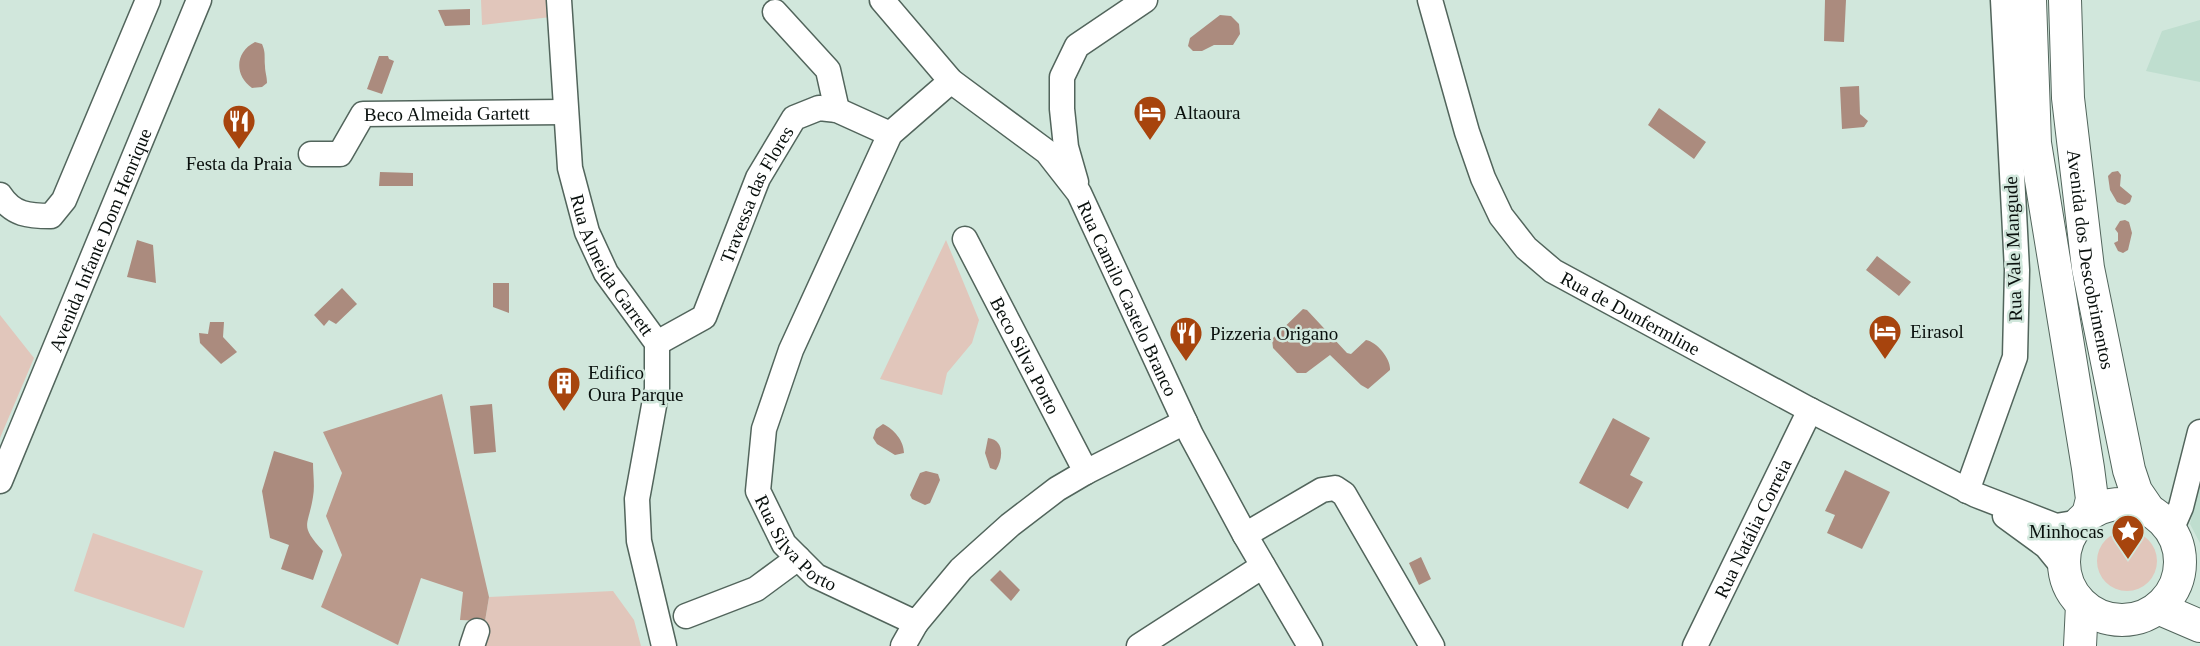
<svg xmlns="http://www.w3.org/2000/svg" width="2200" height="646" font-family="Georgia,serif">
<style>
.built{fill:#bfdecf}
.green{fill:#e1c6bb}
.forest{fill:#ba998b}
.water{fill:#ab8b7e}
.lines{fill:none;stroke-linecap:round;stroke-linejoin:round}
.minor-casing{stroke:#52655c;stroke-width:27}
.major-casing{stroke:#52655c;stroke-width:34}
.minor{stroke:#fff;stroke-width:24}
.major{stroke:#fff;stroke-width:32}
.labels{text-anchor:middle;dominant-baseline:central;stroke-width:5;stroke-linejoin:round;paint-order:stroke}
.poi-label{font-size:19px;fill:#09100d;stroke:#d1e7dc;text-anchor:start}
.street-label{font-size:19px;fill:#09100d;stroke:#d1e7dc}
</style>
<rect width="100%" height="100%" fill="#d1e7dc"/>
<path class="built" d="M2200 20V82L2146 71 2162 31Z
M2200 482V543L2190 524Z"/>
<path class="green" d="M481 0H550L551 17 482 25Z
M946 240 979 320 972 343 947 373 942 395 880 379Z
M0 315 34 358 0 438Z
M2097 561a30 30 0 1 1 60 0a30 30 0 1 1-60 0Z
M93 533 203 571 184 628 74 591Z
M613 591 634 620 641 646H481L489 597Z"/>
<path class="forest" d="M442 394 489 597 485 621 460 620 463 592 421 578 398 645 321 607 342 555 326 516 342 473 323 432Z"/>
<path class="water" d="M1825 0H1846L1844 42 1824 41Z
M470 9V25L445 26 438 10Z
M1220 15 1231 16 1239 24 1240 34 1233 45H1214L1202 51H1193L1188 46 1190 38Z
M255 42 262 44C266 53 264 57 265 66 265 72 267 76 267 83L262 87 252 88C234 75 235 52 255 42Z
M379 56H388L389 59 394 61 382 94 367 89Z
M1859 86 1860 114 1868 121 1864 127 1842 129 1840 87Z
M1659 108 1706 142 1694 159 1648 125Z
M2118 171 2121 175 2120 186 2132 196 2130 202 2125 205 2117 202 2110 190 2108 176 2112 172Z
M380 172 413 173V186H379Z
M2125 220 2129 222 2132 233 2128 250 2123 253 2118 251 2114 243 2118 241V233L2115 229 2120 221Z
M137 240 153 245 156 283 127 277Z
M1877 256 1911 282 1899 296 1866 270Z
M493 283H509V313L493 307Z
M342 288 357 304 336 324 329 320 324 326 314 315Z
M1303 309 1307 310 1347 353 1351 354 1366 340C1377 342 1391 359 1390 370L1368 389 1361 385 1330 355 1306 373H1297L1273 348 1272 339Z
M210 322H224L223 337 237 352 221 364 200 343 199 333 208 334Z
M492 404 496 452 474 454 470 406Z
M1613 418 1650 438 1630 475 1643 482 1628 509 1579 483Z
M883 424C894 429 904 441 904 453L895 455 877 444 873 438 876 429Z
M988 438C1005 440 1003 459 996 470L990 468 985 453Z
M274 451 313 463C313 474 315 486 313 497 308 528 299 524 323 551L313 580 281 569 289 545 270 538 262 491Z
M1845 470 1890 492 1862 549 1827 533 1835 515 1825 511Z
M926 471 938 474 940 480 930 503 925 505 912 499 910 495 920 473Z
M1421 557 1431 579 1419 585 1409 563Z
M1000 570 1020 590 1011 601 990 580Z"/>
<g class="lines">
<defs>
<g id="minor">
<path id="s1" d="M559 0 570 168 587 232 606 273 657 343V389L637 499 639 541 664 646"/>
<path id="s2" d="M882 0 951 81 1047 152 1079 193 1191 435 1245 535 1310 646"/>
<path id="s3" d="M1430 0 1467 132 1483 178 1501 216 1526 248 1553 271 1810 410 1976 495 2056 526 2080 522"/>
<path d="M775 12 828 70 837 110"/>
<path id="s4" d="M951 81 890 134 791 350 764 429 758 491 784 544 816 576 916 623 961 569 1010 525 1057 489 1086 472 1185 422"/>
<path id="s5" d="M311 154H340L363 114 565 112"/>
<path d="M1076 182 1066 147 1062 109V77L1077 46 1145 0"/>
<path d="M0 195C13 215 29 216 51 216L64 200 148 0"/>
<path id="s6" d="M965 239 1086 472"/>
<path id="s7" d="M657 343 704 317 758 178 794 118 819 108 837 110 890 134"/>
<path id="s8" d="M0 481 199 0"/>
<path d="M1967 491 2015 357 2017 270 2003 0"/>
<path d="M2005 516 2046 546 2064 568"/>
<path d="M2171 530 2181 507 2200 432"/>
<path d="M1245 535 1322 490 1335 488 1344 494 1432 646"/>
<path d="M686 616 756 589 798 558"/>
<path d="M472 646 477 631"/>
<path d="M903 646 916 623"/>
<path d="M1139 646 1263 566"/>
<path id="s9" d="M1695 646 1810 410"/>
</g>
<g id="major">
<path d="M2030 0 2035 143 2088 468 2092 499 2088 515"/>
<path id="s10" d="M2065 0 2068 98 2088 268 2129 470 2136 491 2149 510"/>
<circle cx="2122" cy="562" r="58"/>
<path d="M2158 608 2200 626"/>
<path d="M2080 646 2082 605"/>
</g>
</defs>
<use href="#minor" class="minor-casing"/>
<use href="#major" class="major-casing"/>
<use href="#minor" class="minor"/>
<use href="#major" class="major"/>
</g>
<defs>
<symbol id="hotel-pin" viewBox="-11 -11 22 30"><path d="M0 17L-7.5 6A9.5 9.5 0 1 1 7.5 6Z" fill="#a7440d" stroke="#d1e7dc"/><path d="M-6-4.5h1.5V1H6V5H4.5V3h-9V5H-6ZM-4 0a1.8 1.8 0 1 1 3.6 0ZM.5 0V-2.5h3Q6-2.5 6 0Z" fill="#fff"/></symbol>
<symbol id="restaurant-pin" viewBox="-11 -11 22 30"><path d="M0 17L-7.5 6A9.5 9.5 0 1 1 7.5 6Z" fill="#a7440d" stroke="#d1e7dc"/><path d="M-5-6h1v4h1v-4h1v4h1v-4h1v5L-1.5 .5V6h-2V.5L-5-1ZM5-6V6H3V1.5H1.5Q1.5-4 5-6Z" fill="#fff"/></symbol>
<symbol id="building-pin" viewBox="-11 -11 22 30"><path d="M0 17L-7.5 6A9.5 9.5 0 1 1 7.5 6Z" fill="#a7440d" stroke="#d1e7dc"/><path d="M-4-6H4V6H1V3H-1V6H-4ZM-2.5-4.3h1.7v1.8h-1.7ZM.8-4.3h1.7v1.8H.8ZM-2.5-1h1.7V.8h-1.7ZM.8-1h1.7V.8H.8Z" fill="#fff"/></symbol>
<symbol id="sight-pin" viewBox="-11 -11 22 30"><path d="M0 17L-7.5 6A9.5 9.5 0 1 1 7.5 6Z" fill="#a7440d" stroke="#d1e7dc"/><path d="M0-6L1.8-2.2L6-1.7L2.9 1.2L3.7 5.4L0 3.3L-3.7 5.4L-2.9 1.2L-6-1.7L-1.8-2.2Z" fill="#fff"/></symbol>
</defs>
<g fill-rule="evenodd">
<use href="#hotel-pin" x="1131" y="93" width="38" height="52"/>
<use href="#restaurant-pin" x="220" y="102" width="38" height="52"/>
<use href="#hotel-pin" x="1866" y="312" width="38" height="52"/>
<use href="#restaurant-pin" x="1167" y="314" width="38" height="52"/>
<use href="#building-pin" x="545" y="364" width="38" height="52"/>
<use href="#sight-pin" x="2109" y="512" width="38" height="52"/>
</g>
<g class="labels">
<g class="poi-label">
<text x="1174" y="112">Altaoura</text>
<text x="239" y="163" text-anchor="middle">Festa da Praia</text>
<text x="1910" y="331">Eirasol</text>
<text x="1210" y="333">Pizzeria Origano</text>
<text x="588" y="372">Edifico<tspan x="588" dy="22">Oura Parque</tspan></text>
<text x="2104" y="531" text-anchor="end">Minhocas</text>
</g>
<g class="street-label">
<text stroke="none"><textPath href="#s5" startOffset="159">Beco Almeida Gartett</textPath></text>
<text stroke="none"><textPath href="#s7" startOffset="187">Travessa das Flores</textPath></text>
<text stroke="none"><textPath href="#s8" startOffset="261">Avenida Infante Dom Henrique</textPath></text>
<text transform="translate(2013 249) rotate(-92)">Rua Vale Mangude</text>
<text stroke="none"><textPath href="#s10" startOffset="261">Avenida dos Descobrimentos</textPath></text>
<text stroke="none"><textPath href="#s1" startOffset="275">Rua Almeida Garrett</textPath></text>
<text stroke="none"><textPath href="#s2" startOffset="394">Rua Camilo Castelo Branco</textPath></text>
<text stroke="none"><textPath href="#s3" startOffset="392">Rua de Dunfermline</textPath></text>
<text stroke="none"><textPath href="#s6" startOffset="131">Beco Silva Porto</textPath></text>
<text stroke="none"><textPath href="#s9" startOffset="131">Rua Natália Correia</textPath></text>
<text stroke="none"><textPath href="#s4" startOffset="530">Rua Silva Porto</textPath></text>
</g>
</g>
</svg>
